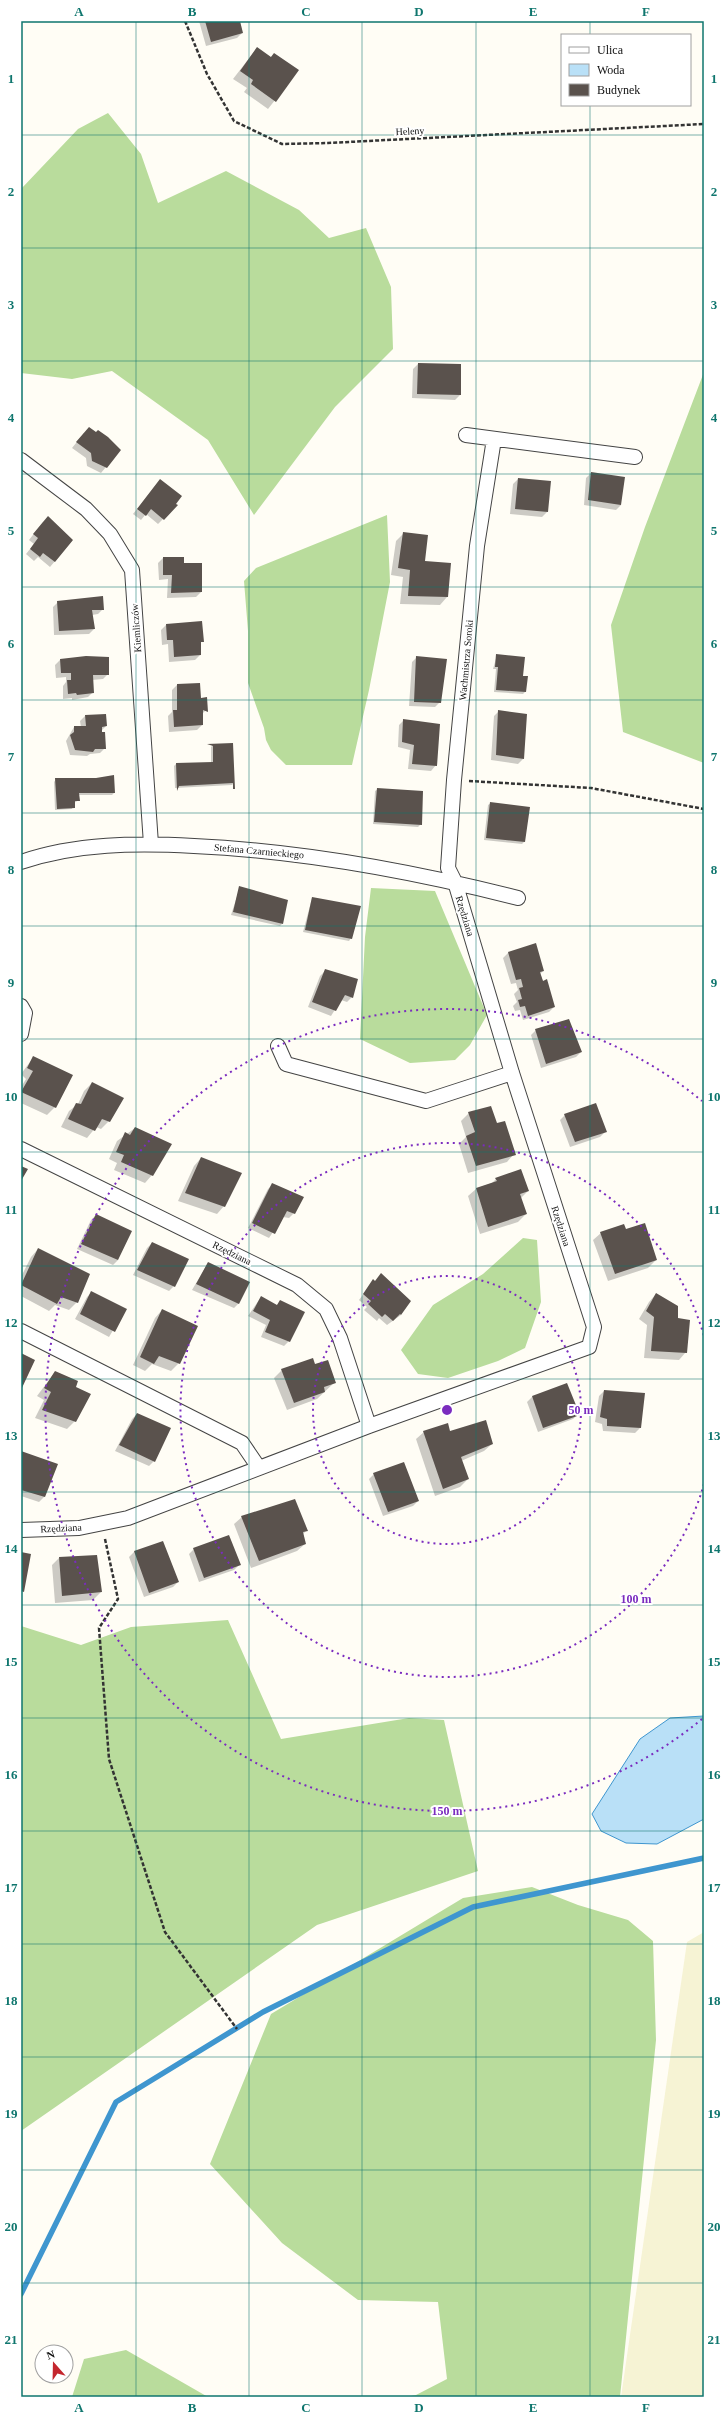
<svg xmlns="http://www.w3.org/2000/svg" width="725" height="2418" font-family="'Times New Roman',serif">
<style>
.farmland{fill:#f6f3d4}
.forest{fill:#b9dc9c}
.water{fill:#b9e0f7;stroke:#3f96cf}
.shadow{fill:#0003}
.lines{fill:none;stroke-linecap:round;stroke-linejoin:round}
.stream{stroke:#3f96cf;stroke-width:5.5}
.building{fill:#5a524d}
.street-casing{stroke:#444;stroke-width:16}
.path{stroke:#333;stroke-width:2.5;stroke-dasharray:4 2;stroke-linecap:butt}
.street{stroke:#fff;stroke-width:14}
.grid{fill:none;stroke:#0f766e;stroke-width:1;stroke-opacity:0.55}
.ring{fill:none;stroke:#7b2cbf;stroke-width:2;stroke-dasharray:2 4}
.labels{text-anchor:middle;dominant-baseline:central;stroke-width:4;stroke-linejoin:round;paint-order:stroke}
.street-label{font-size:10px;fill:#111;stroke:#fff}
.centre{fill:#7b2cbf;stroke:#fff;stroke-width:2}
.ring-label{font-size:12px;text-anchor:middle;font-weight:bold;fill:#7b2cbf;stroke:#fff;stroke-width:4;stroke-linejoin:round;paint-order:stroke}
.neatline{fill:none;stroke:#0f766e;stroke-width:1.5}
.grid-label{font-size:13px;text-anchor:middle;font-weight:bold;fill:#0f766e}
</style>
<rect width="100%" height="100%" fill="#fffdf5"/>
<path class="farmland" d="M704 1932V2397H621L687 1942Z"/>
<path class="forest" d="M108 113 141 154 158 203 226 171 299 210 329 238 366 228 391 287 393 349 335 407 254 515 208 440 112 371 72 379 21 373V189L78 129Z
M704 372V763L623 732 611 625 645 527Z
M387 515 390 582 369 690 352 765H286L271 750 266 740 264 728 248 683V631L244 581 256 568Z
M371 888 435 891 487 1015 470 1045 455 1060 410 1063 360 1039 365 937Z
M523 1238 537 1240 541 1302 525 1348 498 1361 448 1378 418 1374 401 1350 433 1305 483 1274Z
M228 1620 281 1739 409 1718 444 1720 478 1871 317 1925 21 2131V1626L81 1645 131 1627Z
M532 1887 578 1905 628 1920 653 1941 656 2040 620 2397H406L416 2395 447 2379 438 2302 358 2300 282 2243 210 2164 271 2014 463 1898Z
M126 2350 208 2397H72L84 2359Z"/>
<path class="water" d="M704 1716V1819L657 1844 626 1843 601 1831 592 1814 640 1739 670 1718Z"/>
<path class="shadow" d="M199 21H239L242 33 237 38 206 46Z
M257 48 270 58 274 54 298 71 268 109 244 92 247 88 233 79Z
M418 364 460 395 455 400 412 398 413 369Z
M84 433 120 450 101 473 87 466 86 458 72 448Z
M591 473 621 505 616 510 584 505 586 478Z
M518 479 547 512 542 517 510 514 513 484Z
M155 486 163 519 158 524 146 514 141 520 133 514Z
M43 522 72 541 50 567 38 557 34 561 26 554 34 544 29 540Z
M404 533 424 562 450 564 447 597 440 605 400 604 403 577 391 575 396 541Z
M163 558 183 564 201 592 196 597 167 598 168 579 159 580 158 563Z
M58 602 103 609 98 614 92 615 94 629 89 634 54 635 53 607Z
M166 625 202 641 200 644V655L195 660 169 662 168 644 162 645 161 630Z
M497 655 522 677H526L525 692 523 694 494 692 496 669H493Z
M417 657 440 702 435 707 409 706 412 662Z
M60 660 108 674 103 679 92 680 93 692 88 697 72 700V698L63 699V686L66 682V677L56 678 55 665Z
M177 685 200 699 207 709 202 714V725L197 730 169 732 168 716 172 712V690Z
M499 711 523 759 518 764 491 760 494 716Z
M85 716 106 726 101 731 105 748 100 753 90 754 87 756 70 755 66 741 74 727H81L80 721Z
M404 720 436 765 431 771 408 769 410 750 398 747 399 725Z
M213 745 234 783 232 785 175 788 174 766 176 764 211 763V747Z
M56 779 114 793 112 795H79V800L74 803 72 809 55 810 54 782Z
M378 789 421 824 418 827 373 824 375 791Z
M491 803 524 842 522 844 484 840 488 805Z
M240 887 282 924 280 926 231 915Z
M312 898 351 938 349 941 303 932Z
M535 944 543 971 540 974 554 1007 549 1012 523 1020 520 1010 515 1011 513 1006 517 1002 514 994 518 990 516 983 511 984 503 958 508 953Z
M325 971 352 997 347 1002 341 1000 331 1016 308 1007 320 976Z
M536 1030 581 1052 576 1057 541 1068 531 1035Z
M33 1058 55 1107 47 1115 21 1103V1087L26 1079 21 1074Z
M92 1083 109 1121 101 1129 96 1127 87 1138 61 1127 69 1111 78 1104 84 1091Z
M469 1113 496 1124 514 1154 507 1162 468 1173 459 1144 466 1137 461 1121Z
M565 1115 605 1132 600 1137 570 1147 560 1120Z
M135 1128 152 1175 145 1183 114 1170 117 1163 109 1159 117 1141Z
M201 1158 224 1206 217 1214 178 1201 194 1166Z
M496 1179 528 1191 520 1199 526 1214 518 1222 480 1234 468 1196 476 1189 491 1184Z
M273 1184 294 1213 289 1218 283 1217 269 1238 248 1228 268 1189Z
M96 1215 118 1260 113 1265 77 1249 91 1220Z
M626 1230 656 1260 648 1268 608 1281 593 1240 601 1233Z
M152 1243 174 1286 169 1291 133 1275 147 1248Z
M38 1249 77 1302 69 1310 55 1305 49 1311 21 1296V1277L31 1257Z
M208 1263 239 1303 234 1308 192 1290Z
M373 1281 401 1315 387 1325 379 1318 377 1321 364 1310 367 1307 359 1300Z
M92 1292 125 1310 109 1337 75 1319 87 1297Z
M656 1294 677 1319 686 1352 679 1360 644 1358 647 1325 639 1319 649 1302Z
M261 1297 276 1306 281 1301 289 1341 284 1346 261 1337 266 1325 248 1316Z
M162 1310 179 1363 171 1371 152 1364 145 1371 133 1365 155 1318Z
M314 1365 335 1382 317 1399 287 1410 274 1378 282 1370Z
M55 1372 75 1388V1421L67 1429 35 1418 44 1400 37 1396Z
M604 1391 640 1428 635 1433 603 1431 602 1424 595 1422 599 1396Z
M532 1397 578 1414 573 1419 538 1432 527 1402Z
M137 1414 154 1461 149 1466 115 1451 132 1419Z
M424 1432H450L492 1444 484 1451 461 1461 468 1479 460 1487 435 1496 416 1439Z
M21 1452 56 1464 44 1497 39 1502 21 1496Z
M374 1474 418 1501 413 1506 383 1516 369 1479Z
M242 1517 307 1530 303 1534 305 1544 297 1551 251 1568 234 1524Z
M163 1543 178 1582 173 1587 144 1597 129 1557 134 1552Z
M194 1549 239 1565 234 1570 199 1582 189 1554Z
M59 1558 101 1592 93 1600 55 1603 52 1565Z"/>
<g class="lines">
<path class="stream" d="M21 2294 116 2102 263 2012 473 1907 704 1858"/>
</g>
<path class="building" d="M205 21H240L243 33 211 42Z
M257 47 271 57 274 53 299 70 276 102 251 84 253 80 240 71Z
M418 363 461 364V395L417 394Z
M89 427 96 432 98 430 108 437 121 450 107 468 92 461 91 453 76 442Z
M591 472 625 477 621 505 588 500Z
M518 478 551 481 548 512 515 509Z
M160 479 182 496 176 504 178 505 164 520 151 509 146 516 137 509Z
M48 516 73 540 55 562 43 553 40 557 30 549 38 538 33 534Z
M403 532 428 535 425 561 451 563 448 597 408 596 410 570 398 568Z
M163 557H184V563H202V592L171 593 172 575H163Z
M103 596 104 610H92L95 629 59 631 57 601Z
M202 621 204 642H201V655L174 657 173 640H167L166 624Z
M496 654 525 657 523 676H528L526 692 496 690 498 667H495Z
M86 656 109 657V675H93L94 693 77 695 76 693 68 694 67 680H71V673H61L60 659Z
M416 656 447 659 441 703 414 702Z
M200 683 201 698 207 697 208 712 203 710V725L174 727 173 710H177V684Z
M498 710 527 714 524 759 496 755Z
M106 714 107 726 102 727V732H105L106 749H95L93 752 75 750 70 735 74 732V726H86L85 715Z
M403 719 440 724 437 766 412 764 414 745 402 742Z
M233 743 235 789H233V783L179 786 177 791 176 763 213 762V746L207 744Z
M114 775 115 793H79L80 801H75V808L57 809 55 778H96Z
M377 788 423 791 422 825 374 822Z
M490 802 530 807 525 842 486 838Z
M239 886 288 900 283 924 233 912Z
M312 897 361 906 352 939 305 930Z
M536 943 544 971 540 972 543 981 547 979 555 1007 528 1016 525 1006 520 1007 518 1000 522 999 519 988 523 987 521 979 516 980 508 952Z
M325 969 358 979 353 998 345 995 336 1011 312 1002Z
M569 1019 582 1052 546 1064 535 1029Z
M33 1056 73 1075 56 1108 21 1092 33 1071 27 1068Z
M92 1082 124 1098 110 1122 102 1119 95 1131 68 1119 76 1103 81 1104Z
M596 1103 607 1132 575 1142 564 1114Z
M491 1106 497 1123 505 1121 516 1155 476 1166 466 1136 475 1132 468 1112Z
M135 1127 172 1144 153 1176 121 1162 124 1155 116 1152 125 1132 130 1135Z
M201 1157 242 1173 225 1207 185 1193Z
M21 1166 28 1169 21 1181Z
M521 1169 529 1191 520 1194 527 1214 488 1227 476 1188 497 1181 495 1178Z
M272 1183 304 1197 295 1214 287 1211 275 1234 252 1223Z
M96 1214 132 1231 118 1260 81 1244Z
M645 1223 657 1260 615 1274 600 1232 624 1224 626 1229Z
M152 1242 189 1259 175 1287 137 1270Z
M38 1248 90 1274 78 1303 61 1297 57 1304 21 1285Z
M208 1262 250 1282 239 1304 196 1284Z
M381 1273 411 1301 401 1315 400 1314 393 1321 385 1314 382 1317 368 1304 371 1301 363 1294 373 1279 375 1281Z
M91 1291 127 1309 115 1332 80 1314Z
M656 1293 678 1306V1318L690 1320 687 1353 651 1351 654 1317 646 1311Z
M261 1296 277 1305 280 1300 305 1312 290 1342 265 1332 270 1320 253 1311Z
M162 1309 198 1326 180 1364 159 1356 154 1364 140 1357Z
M21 1353 35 1360 21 1390Z
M313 1358 315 1364 328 1360 336 1383 324 1387 325 1392 294 1403 281 1369Z
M55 1371 78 1381 76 1387 91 1394 76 1422 42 1410 51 1392 44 1388Z
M567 1383 580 1415 543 1428 532 1396Z
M604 1390 645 1393 641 1428 607 1426V1419L600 1417Z
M137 1413 171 1428 155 1462 119 1445Z
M486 1420 493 1444 461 1457 469 1479 443 1489 423 1431 448 1423 450 1431Z
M21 1451 58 1464 45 1497 21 1490Z
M404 1462 419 1501 388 1512 373 1473Z
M295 1499 308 1531 303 1532 306 1544 259 1561 241 1516Z
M229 1535 241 1565 204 1578 193 1548Z
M163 1541 179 1582 149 1593 134 1551Z
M21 1552 31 1554 24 1592 21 1591Z
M97 1555 102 1592 62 1596 59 1557Z"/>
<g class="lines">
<defs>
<path id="street" d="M466 435 635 457
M21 460 86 509 110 534 132 570 151 844
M21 862C76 843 137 843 194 846 304 851 412 871 518 898
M21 1006 25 1013 21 1034
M278 1046 286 1064 426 1101 512 1073
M21 1149 297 1285 326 1309 340 1338 369 1426
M21 1331 242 1443 259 1468
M21 1530 79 1528 128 1518 369 1426 589 1347 594 1327 512 1073 455 882 448 868 454 780 477 546 494 439"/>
</defs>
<use href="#street" class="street-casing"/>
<path class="path" d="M185 21 207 74 234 121 282 144 328 143 704 124
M469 781 591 788 704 809
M105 1539 118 1599 99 1628 109 1759 165 1932 237 2029"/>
<use href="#street" class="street"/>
</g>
<path class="grid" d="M136 21V2397M249 21V2397M362 21V2397M476 21V2397M590 21V35M590 105V2397M21 135H704M21 248H704M21 361H704M21 474H704M21 587H704M21 700H704M21 813H704M21 926H704M21 1039H704M21 1152H704M21 1266H704M21 1379H704M21 1492H704M21 1605H704M21 1718H704M21 1831H704M21 1944H704M21 2057H704M21 2170H704M21 2283H704"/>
<g class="ring">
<circle cx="447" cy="1410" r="134"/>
<path d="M704 1484A267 267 0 1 1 704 1336"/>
<path d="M702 1719A401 401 0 1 1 702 1101"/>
</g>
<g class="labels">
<g class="street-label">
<text transform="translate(410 131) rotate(-3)">Heleny</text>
<text transform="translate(136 628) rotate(-94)">Kiemliczów</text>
<text transform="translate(466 660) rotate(-85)">Wachmistrza Soroki</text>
<text transform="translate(259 851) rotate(5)">Stefana Czarnieckiego</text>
<text transform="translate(465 916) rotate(73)">Rzędziana</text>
<text transform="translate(561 1226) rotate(72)">Rzędziana</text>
<text transform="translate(232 1253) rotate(26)">Rzędziana</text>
<text transform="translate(61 1528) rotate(-3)">Rzędziana</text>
</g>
</g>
<circle cx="447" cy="1410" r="6" class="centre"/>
<g class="ring-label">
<text x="581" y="1414">50 m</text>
<text x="636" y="1603">100 m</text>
<text x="447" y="1815">150 m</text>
</g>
<rect width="725" height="2418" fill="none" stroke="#ffffff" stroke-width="44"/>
<rect x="561" y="34" width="130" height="72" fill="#ffffff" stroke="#a0a0a0"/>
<rect x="569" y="47" width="20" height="6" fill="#ffffff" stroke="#a0a0a0"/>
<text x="597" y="54" font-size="12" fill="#111111">Ulica</text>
<rect x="569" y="64" width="20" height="12" fill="#b9e0f7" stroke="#a0a0a0"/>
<text x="597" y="74" font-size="12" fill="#111111">Woda</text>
<rect x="569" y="84" width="20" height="12" fill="#5a524d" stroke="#a0a0a0"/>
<text x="597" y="94" font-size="12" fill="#111111">Budynek</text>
<g transform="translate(54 2364) rotate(340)"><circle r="19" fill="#ffffff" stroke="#a0a0a0"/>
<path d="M0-3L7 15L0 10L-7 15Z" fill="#c4262e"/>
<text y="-6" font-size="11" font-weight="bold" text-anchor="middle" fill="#111111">N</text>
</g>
<rect x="22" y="22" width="681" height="2374" class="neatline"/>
<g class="grid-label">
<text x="79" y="16">A</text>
<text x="192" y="16">B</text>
<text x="306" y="16">C</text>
<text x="419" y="16">D</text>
<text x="533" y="16">E</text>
<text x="646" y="16">F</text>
<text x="11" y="83">1</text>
<text x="714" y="83">1</text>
<text x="11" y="196">2</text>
<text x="714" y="196">2</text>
<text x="11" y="309">3</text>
<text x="714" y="309">3</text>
<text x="11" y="422">4</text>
<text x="714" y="422">4</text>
<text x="11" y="535">5</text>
<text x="714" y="535">5</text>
<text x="11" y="648">6</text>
<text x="714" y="648">6</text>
<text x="11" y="761">7</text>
<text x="714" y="761">7</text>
<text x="11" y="874">8</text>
<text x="714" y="874">8</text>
<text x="11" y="987">9</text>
<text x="714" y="987">9</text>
<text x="11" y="1101">10</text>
<text x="714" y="1101">10</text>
<text x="11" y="1214">11</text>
<text x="714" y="1214">11</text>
<text x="11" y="1327">12</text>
<text x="714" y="1327">12</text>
<text x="11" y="1440">13</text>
<text x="714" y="1440">13</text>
<text x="11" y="1553">14</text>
<text x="714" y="1553">14</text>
<text x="11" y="1666">15</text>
<text x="714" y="1666">15</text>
<text x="11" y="1779">16</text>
<text x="714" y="1779">16</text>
<text x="11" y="1892">17</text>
<text x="714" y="1892">17</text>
<text x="11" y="2005">18</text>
<text x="714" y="2005">18</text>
<text x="11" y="2118">19</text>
<text x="714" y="2118">19</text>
<text x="11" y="2231">20</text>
<text x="714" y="2231">20</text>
<text x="11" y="2344">21</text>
<text x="714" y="2344">21</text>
<text x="79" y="2412">A</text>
<text x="192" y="2412">B</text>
<text x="306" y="2412">C</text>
<text x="419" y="2412">D</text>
<text x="533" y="2412">E</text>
<text x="646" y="2412">F</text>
</g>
</svg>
